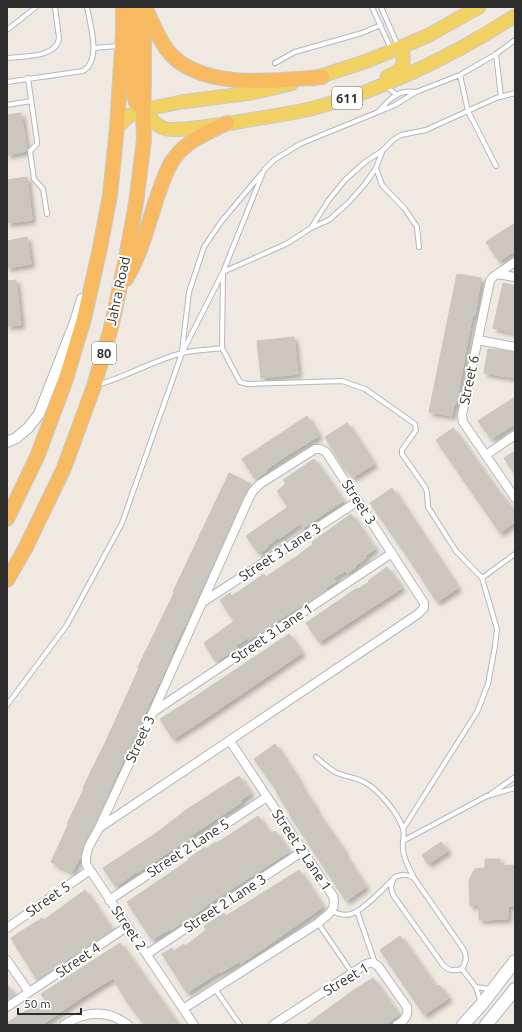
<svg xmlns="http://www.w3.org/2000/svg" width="522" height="1032" font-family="Ubuntu,sans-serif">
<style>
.building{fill:#cbc7bf;stroke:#cbc5ba;filter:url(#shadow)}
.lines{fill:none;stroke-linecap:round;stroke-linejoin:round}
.service-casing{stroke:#b4b7c1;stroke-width:6}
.minor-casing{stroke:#b4b7c1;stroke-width:10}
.tertiary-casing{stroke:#b4b7c1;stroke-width:12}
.secondary-casing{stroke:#b4b7c1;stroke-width:14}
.primary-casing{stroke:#c9c9c9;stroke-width:15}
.trunk-casing{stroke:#c9c9c9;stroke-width:16}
.service{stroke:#fff;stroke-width:4}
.minor{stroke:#fff;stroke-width:8}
.tertiary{stroke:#fff;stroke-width:10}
.secondary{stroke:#fff;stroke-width:12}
.primary{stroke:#f2d163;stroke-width:13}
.trunk{stroke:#f8ba60;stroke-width:14}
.labels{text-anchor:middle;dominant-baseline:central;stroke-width:4;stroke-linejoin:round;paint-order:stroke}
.shield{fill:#fff;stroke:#6d6d6d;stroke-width:1}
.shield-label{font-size:13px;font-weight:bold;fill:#2e2e2e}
.street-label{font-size:14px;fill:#2e2e2e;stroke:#fff}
</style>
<defs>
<filter id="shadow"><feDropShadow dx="3.5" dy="3.5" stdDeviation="2" flood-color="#0004"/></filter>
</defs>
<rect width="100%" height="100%" fill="#efe9e1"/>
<path class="building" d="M21 113 27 151 7 155V115Z
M27 177 32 220 7 223V180Z
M515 223V251L499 261 486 242Z
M27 237 31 264 7 268V241Z
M457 274 481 278 475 315H473L470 328 456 404H454L452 416 429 412Z
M16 280 21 325 7 326V281Z
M503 283 515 286V333L493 328Z
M294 337 298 374 261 378 257 341Z
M488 349 515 352V378L484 373Z
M515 397V424L491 439 478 421Z
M307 416 319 436 286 456 266 470 267 471 255 479 242 459Z
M347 423 374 464 352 478 346 468 344 469 325 437Z
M453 428 496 489 515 512V522L500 533 436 440Z
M515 451V474L504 458Z
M314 459 343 501 303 528 300 524 279 539 278 538 267 546 268 547 259 554 246 536 288 507 277 491 286 484 283 480Z
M229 473 251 484 244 496 190 615 178 639 171 655H172L140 724H141L127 752 94 826 83 846 81 856 72 872 51 862 63 836 68 825 67 824 84 789 83 788 94 765 106 741 139 668 138 667 174 593 173 592Z
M392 488 458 588 437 602 409 559 370 503Z
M351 514 375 549 365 556 366 558 355 566 356 567 347 573 345 571 334 578 337 581 326 588 327 590 280 619 259 634 248 640 247 638 236 646 237 648 216 662 204 643 234 621 220 600 230 593 232 596 264 574 266 577 292 559V560L313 544 312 542Z
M387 567 402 588 319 642 306 623 357 588 358 589 369 582 368 581Z
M289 634 302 653 203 720 173 739 160 719 190 700Z
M275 744 296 776 302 788 316 809 315 810 337 841 345 853H343L366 887 346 901 289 814 290 813 276 792 277 791 254 759Z
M239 776 251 793 240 801 242 802 189 837 190 839 180 847 179 845 137 873 136 872 116 887 103 868 155 834 186 810Z
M258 816 270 834 275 831 289 852 210 903 191 918 190 917 171 930V929L163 933 152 940 127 902 189 860 188 859 205 847 206 849 216 842 217 843Z
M441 842 448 851 428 864 422 855Z
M485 859H500V866L515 865V906H508V919L479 920V905L470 906 469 880 475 869 485 868Z
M299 870 323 907 241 964 239 962 220 973 219 972 187 993 162 954 172 948 174 951 184 944 185 946 206 930 204 926 215 919 224 913 226 916Z
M85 890 112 930 37 980 11 938 42 918 44 920Z
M400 936 436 987 439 985 449 998 424 1015 380 950Z
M120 943 178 1025H145L127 1002 113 978 81 998 42 1025H7V1023L22 1013 45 1000 41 994Z
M373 978 399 1015 389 1022 383 1025H306L351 992Z
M7 984 14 995 7 1000Z"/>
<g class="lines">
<defs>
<path id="service" d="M372 7 391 49
M381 7 398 46
M7 30 36 7
M94 48 119 46
M496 54 501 97
M7 58C22 56 57 58 59 38L55 7
M275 63 295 52 362 33 381 25
M460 75 468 111 496 166
M28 78 37 141V144L30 151 34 179 43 189 47 214
M7 82 83 71C102 60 90 25 87 7
M385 86 397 95
M7 105 31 101
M380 110C390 98 400 89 416 92
M376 168 382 185 405 209 417 227 419 247
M311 228 329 220 348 203 365 184 376 168 382 152
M182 351 189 292 204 247 221 222 261 174
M97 385C126 377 152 361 182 353 194 350 209 350 222 348
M482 578 515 554
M7 705 67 625 122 523 182 353 223 272 264 170 274 160 300 144 395 105 416 92 460 75 496 54 515 40
M316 757C322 762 328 768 335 772 345 777 355 777 364 782 378 789 399 814 403 829 405 835 402 843 403 850 404 860 410 870 414 878
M491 794 515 777
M403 829 477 712 488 684 495 646 497 629 482 578 456 551 428 507 427 492 425 487 402 454V450L416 430 415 424 365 389 342 381 247 384 240 382 222 348 223 272 286 244 311 228 328 201 345 180 365 162 382 151 393 140 401 135 426 130 496 98 515 93
M403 841 487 796 515 788
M332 911C338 914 344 916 351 914 364 910 385 887 395 877 403 874 407 874 414 878L464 950C467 958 466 962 462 969 454 971 449 971 443 965L393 895C390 887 391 884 395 877
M357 911 375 963
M318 923 352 973
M462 969 476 987 481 1003
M476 987 490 989
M215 989 240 1025"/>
<path id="minor" d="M515 262 493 277 490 281 462 415 463 422 515 498
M497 274 515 277
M478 340 515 347
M486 455 515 435
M203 602 358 501
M153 712 392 553
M99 828 418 614 424 608V603L326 452 320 449H315L260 484 253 491 249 498 153 712 99 828 88 848 86 857V864L90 870 194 1025
M109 900 267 797
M7 928 90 870
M147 954 303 851
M7 960 29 992
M7 1007 128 926
M183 1009 318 923C328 914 337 911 333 896L230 741
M64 1025C85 1011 107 1009 128 1025
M273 1025 366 964C372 962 374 963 378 966L407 1007C409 1015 404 1021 397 1025"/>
<path id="tertiary" d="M7 442 16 438 28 428 39 414 75 322 82 299"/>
<path id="secondary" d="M463 1025 482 1004 515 961
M486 1025 515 989"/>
<path id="primary" d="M387 77 397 72 403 65V55L399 48
M312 79 367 61 399 48 429 35 479 7
M143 110C149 117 154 124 163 128 177 133 222 124 238 122 264 117 292 114 318 107 388 88 454 55 515 16
M117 127 129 116 143 110 181 102 251 93 291 84"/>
<path id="trunk" d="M132 7 134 96 136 102 141 108
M146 9C152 23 158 37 167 50 199 91 276 81 322 77
M126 279C143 251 149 219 160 189 164 178 168 165 176 156 188 140 209 132 227 123
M7 519 37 457 65 382 84 319 100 248 110 195 117 127 123 32V7
M7 580 25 549 64 468 94 386 111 328 126 258 136 203 144 140 143 110 144 84V7"/>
</defs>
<use href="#service" class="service-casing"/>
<use href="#minor" class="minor-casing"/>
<use href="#tertiary" class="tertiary-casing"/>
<use href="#secondary" class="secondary-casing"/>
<use href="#primary" class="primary-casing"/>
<use href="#trunk" class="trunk-casing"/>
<use href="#service" class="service"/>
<use href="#minor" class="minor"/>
<use href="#tertiary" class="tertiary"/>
<use href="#secondary" class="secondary"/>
<use href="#primary" class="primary"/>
<use href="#trunk" class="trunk"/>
</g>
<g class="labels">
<g class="shield">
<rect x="332" y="87" width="30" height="22" rx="3"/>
<rect x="92" y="342" width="24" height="22" rx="3"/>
</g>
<g class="shield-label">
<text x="347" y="98">611</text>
<text x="104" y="353">80</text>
</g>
<g class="street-label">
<text transform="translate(118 291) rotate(-78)">Jahra Road</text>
<text transform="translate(469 380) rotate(-78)">Street 6</text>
<text transform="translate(359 502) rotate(57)">Street 3</text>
<text transform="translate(280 552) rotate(-33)">Street 3 Lane 3</text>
<text transform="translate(272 633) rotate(-34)">Street 3 Lane 1</text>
<text transform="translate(140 739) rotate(-65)">Street 3</text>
<text transform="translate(188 848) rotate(-33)">Street 2 Lane 5</text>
<text transform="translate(302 850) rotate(56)">Street 2 Lane 1</text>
<text transform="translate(48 899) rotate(-35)">Street 5</text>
<text transform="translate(225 903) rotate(-33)">Street 2 Lane 3</text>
<text transform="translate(129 928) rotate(56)">Street 2</text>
<text transform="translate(78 960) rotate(-34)">Street 4</text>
<text transform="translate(346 979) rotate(-31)">Street 1</text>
</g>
</g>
<rect width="522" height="1032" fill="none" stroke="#2e2e2e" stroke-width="16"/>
<path d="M18 1008v6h63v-6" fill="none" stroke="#2e2e2e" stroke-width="2"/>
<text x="24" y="1008" font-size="12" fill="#2e2e2e" stroke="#ffffff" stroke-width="3" paint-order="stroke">50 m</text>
</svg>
